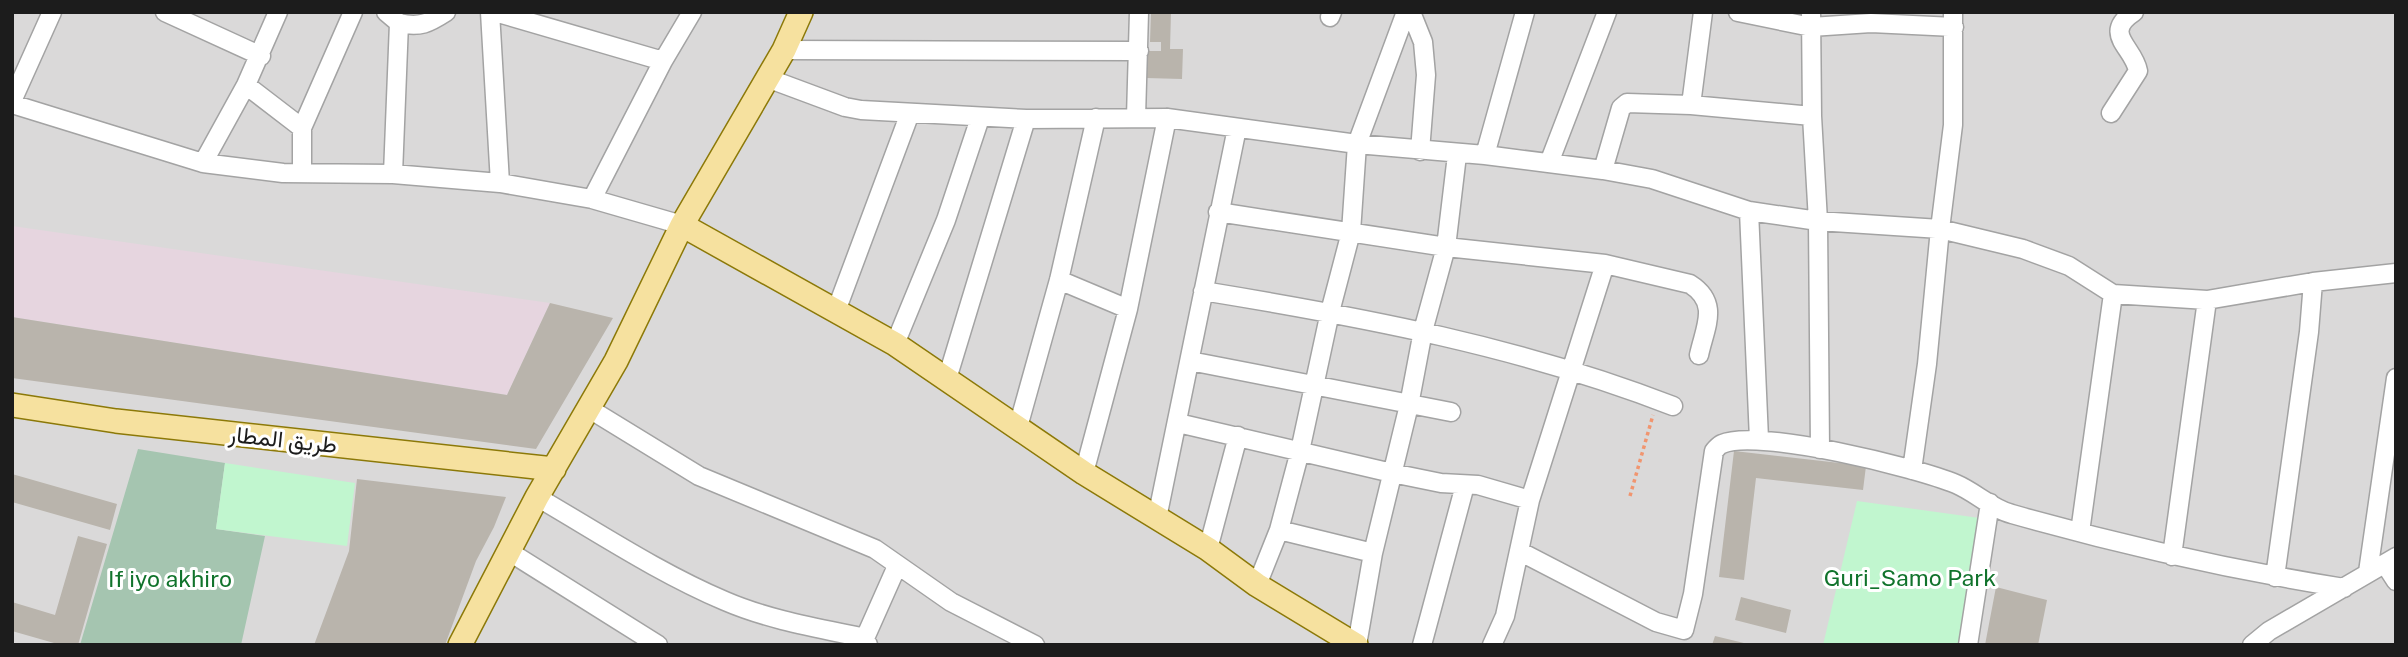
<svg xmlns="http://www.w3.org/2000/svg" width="2408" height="657" font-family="'Public Sans',Vazirmatn,sans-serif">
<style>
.residential{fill:#dad9d9}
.industrial{fill:#e6d5df}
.cemetery{fill:#a5c5b0}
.park{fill:#c1f6cf}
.building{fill:#b9b4ac}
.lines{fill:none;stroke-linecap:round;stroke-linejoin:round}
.minor-casing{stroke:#a3a3a3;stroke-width:21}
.major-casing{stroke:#8c7908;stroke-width:26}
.path{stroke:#f1956f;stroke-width:3.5;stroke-dasharray:3.5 3.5;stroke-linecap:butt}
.minor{stroke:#fff;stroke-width:18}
.major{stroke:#f6e19f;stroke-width:23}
.labels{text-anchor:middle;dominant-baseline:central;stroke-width:6;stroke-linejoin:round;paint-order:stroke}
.street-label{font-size:23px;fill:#1c1c1c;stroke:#fff}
.park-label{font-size:23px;fill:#11732c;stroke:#fff}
</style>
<rect width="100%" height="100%" fill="#edece3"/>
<path class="residential" d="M12 12H2396V645H12Z"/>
<path class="industrial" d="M12 226 550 303 507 395 12 317Z"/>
<path class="cemetery" d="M138 449 225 463 216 529 265 536 241 645H80Z"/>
<path class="park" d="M225 463 355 483 347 546 216 529Z
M1857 501 1994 520 1968 645H1823Z"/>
<path class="building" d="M1151 12H1171L1170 49H1183L1182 79 1146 78 1147 51H1161V42H1150Z
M550 303 613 318 536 449 12 378V317L507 395Z
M1734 451 1866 466 1863 490 1756 478 1744 580 1719 577Z
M12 474 117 504 110 530 12 502Z
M357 479 506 497 494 527 476 561 445 645H314L349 551Z
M78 536 107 544 78 645H61L12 631V602L55 615Z
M1996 587 2047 600 2038 645H1985Z
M1741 597 1791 610 1786 633 1735 620Z
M1715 636 1748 644V645H1712Z"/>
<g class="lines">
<defs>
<path id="minor" d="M165 12 261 56
M386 12 399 23 393 174
M490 12 500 183
M495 12 663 61 592 199
M1411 12 1423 42 1426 75 1420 151
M1738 12 1811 27 1871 23 1954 27
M1811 12 1812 116 1818 221 1820 449
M1330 17 1332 12
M399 23C420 28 429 23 446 12
M784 50 1139 51
M663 61 692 12
M767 78 845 107 861 110 1026 119 1167 118 1357 144 1485 155 1603 170 1652 179 1749 211 1818 221 1940 229 2023 249 2069 266 2113 294 2207 300 2313 282 2396 273
M246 85 302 128
M12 101 52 12
M12 104 203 163 283 173 393 174 500 183 592 199 682 225
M1691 105 1703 12
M2111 113 2138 71C2134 47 2101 34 2134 12
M1136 117 1139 12
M1485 155 1525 12
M203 163 246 85 278 12
M1549 163 1607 12
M1603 170 1621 108 1627 103 1691 105 1812 116
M302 173V128L353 12
M1749 211 1759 439
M1218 212 1446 247 1605 264 1690 284C1720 303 1705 327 1699 355
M1059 280 1128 309
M1203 291C1362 317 1522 347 1673 406
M836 311 910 113
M895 344 946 220 980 118
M1190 361 1451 412
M947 379 1026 119
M588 408 699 476 875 549 951 602 1035 645
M1178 423 1392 473 1441 483 1478 485 1530 500
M1018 427 1059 280 1096 118
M1912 470 1927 364 1940 229 1953 125V12
M1084 473 1128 309 1167 118
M537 497C599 533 659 573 725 601 769 620 818 628 865 638L868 645
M1157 518 1237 128
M1279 530 1373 553
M2080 532 2113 294
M1208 549 1238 436
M508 551 658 645
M1519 551 1530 500 1605 264
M2172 556 2207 300
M2385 564 2396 581
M2368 572 2396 378
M2275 577 2309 332 2313 282
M1257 585 1279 530 1300 451 1330 312 1351 232 1357 144 1406 12
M865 638 897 566
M1357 645 1373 553 1409 405 1423 331 1446 247 1457 155
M1422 645 1465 485
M1492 645 1505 616 1519 551 1656 622 1684 630 1693 594 1714 451C1717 448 1719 445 1722 444 1757 428 1918 468 1956 484 1975 492 1992 509 2012 514 2121 545 2232 570 2344 588
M1968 645 1990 503
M2252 645 2269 631 2396 557"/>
<path id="major" d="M682 225 895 344 1084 473 1208 549 1257 585 1356 645
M12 405 116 421 554 469
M460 645 537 497 616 361 682 225 784 50 801 12"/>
</defs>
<use href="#minor" class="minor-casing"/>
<use href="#major" class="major-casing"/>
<path class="path" d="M1630 496 1653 415"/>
<use href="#minor" class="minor"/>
<use href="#major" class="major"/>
</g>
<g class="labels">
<g class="street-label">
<text transform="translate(283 439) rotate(6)">طريق المطار</text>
</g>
<g class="park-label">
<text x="1910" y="577">Guri_Samo Park</text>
<text x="170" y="578">If iyo akhiro</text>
</g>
</g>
<rect width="2408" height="657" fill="none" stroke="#1c1c1c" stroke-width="28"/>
</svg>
